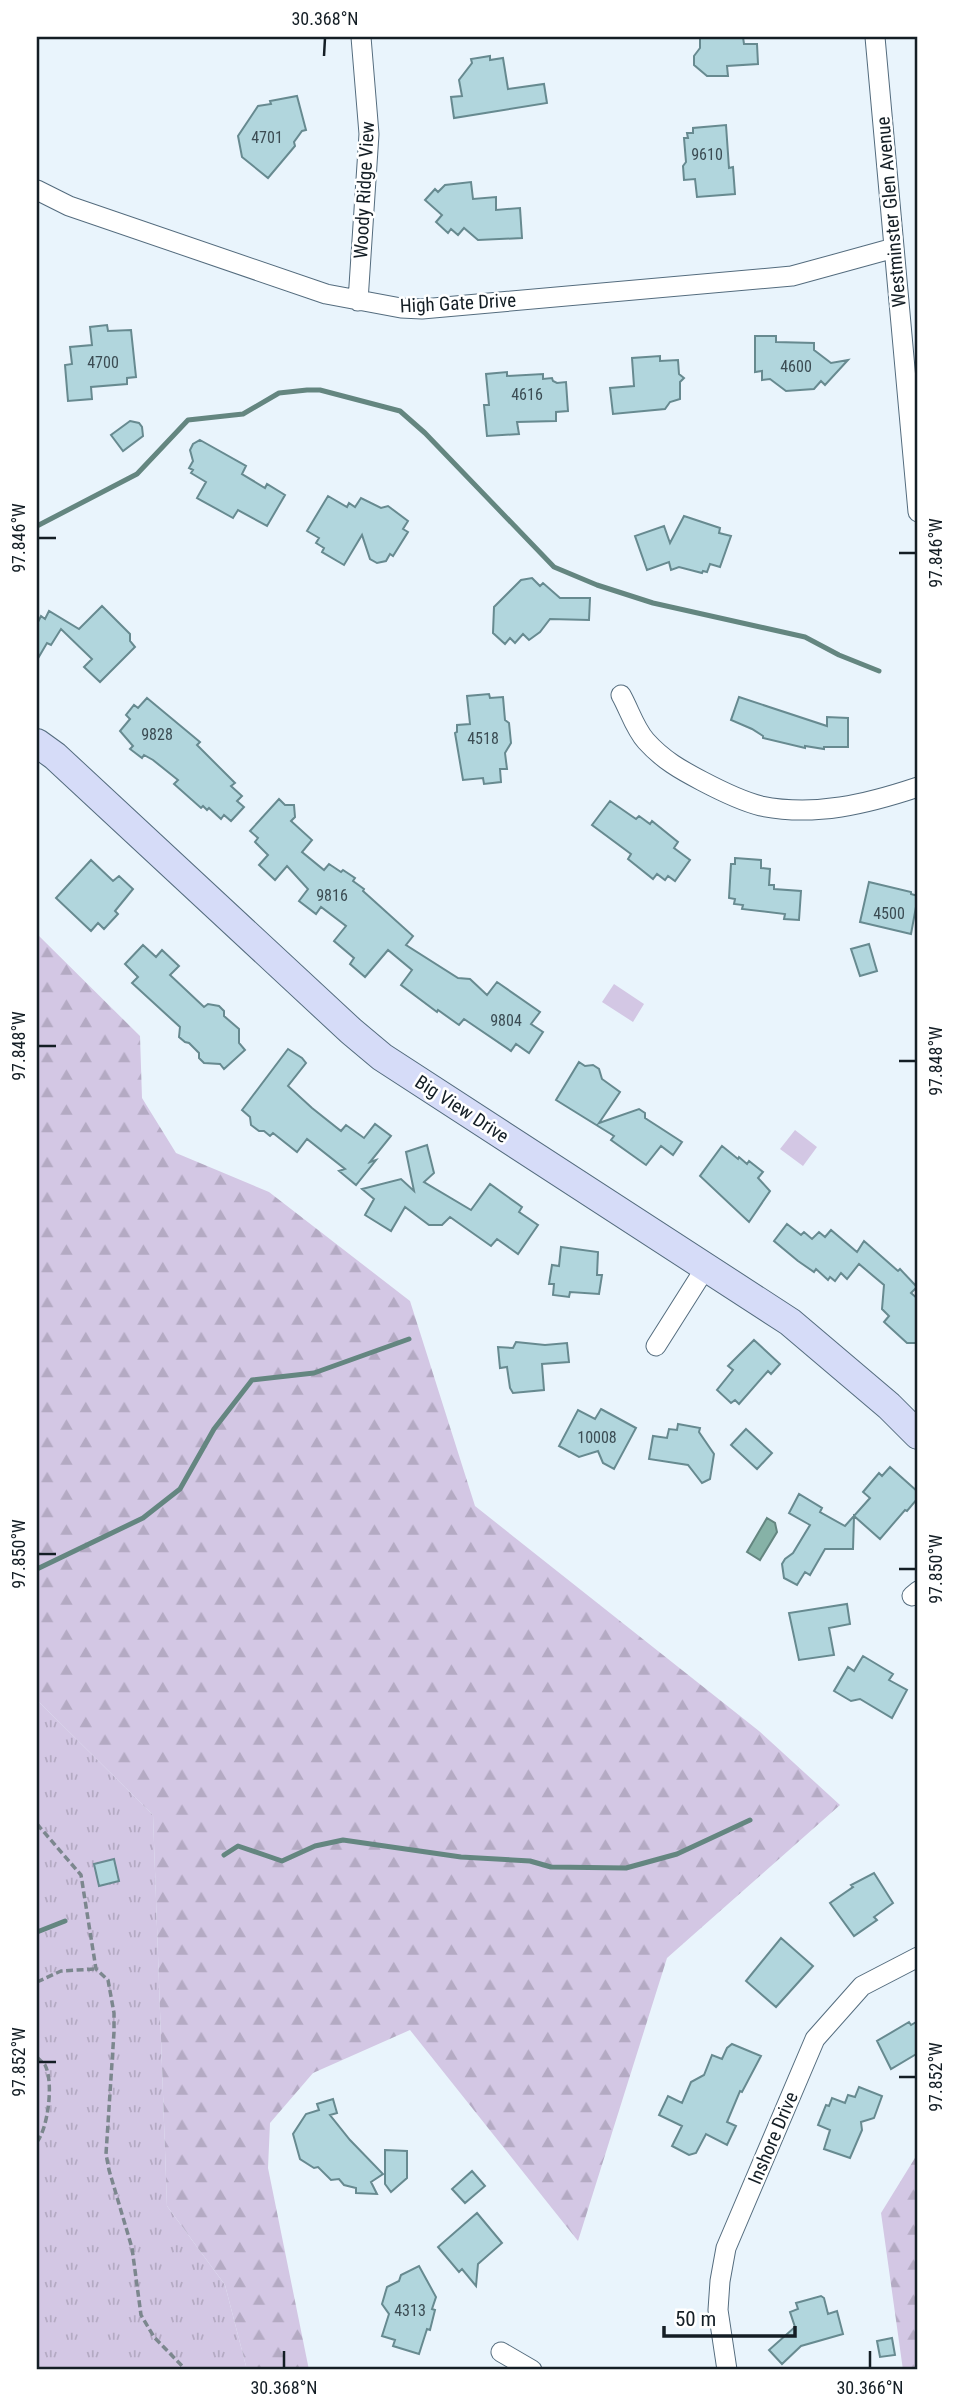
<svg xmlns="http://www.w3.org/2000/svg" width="955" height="2407" font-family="'Roboto Condensed',sans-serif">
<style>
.grass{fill:url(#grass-tufts)}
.forest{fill:url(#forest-firs)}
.garden{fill:#d3c7e4}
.water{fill:#86b2a7;stroke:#648680;stroke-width:2}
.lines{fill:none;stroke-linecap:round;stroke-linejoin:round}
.stream{stroke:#648680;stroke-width:5}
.building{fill:#b1d6dd;stroke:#678a90;stroke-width:2}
.street-casing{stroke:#546c7e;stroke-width:21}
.secondary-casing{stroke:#546c7e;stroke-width:30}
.path{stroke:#7c878e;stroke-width:3.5;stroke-dasharray:7 3.5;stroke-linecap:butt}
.street{stroke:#fff;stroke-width:19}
.secondary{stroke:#d6dcf8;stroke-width:28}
.ticks{fill:none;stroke:#141e25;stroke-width:2.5}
.labels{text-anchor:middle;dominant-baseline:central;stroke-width:5;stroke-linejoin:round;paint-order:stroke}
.number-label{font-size:16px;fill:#3b4c53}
.street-label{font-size:19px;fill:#141e25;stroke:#fff}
.neatline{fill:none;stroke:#141e25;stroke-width:2.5}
.ticks-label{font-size:18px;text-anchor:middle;fill:#141e25}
</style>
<defs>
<pattern id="grass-tufts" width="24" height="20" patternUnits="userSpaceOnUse" patternTransform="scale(1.75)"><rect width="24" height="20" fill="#d3c7e4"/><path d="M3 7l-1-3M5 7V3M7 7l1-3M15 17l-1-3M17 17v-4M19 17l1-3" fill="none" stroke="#b4aac3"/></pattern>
<pattern id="forest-firs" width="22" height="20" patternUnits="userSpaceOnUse" patternTransform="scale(1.75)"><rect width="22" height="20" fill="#d3c7e4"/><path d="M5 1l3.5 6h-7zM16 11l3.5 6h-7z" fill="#b4aac3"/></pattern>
</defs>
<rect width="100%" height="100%" fill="#e9f4fc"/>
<path class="grass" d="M37 1700 153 1815 167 2206 225 2285 247 2370H37Z"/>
<path class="forest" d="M37 934 140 1036 142 1098 176 1153 269 1192 410 1301 475 1506 759 1731 840 1805 667 1958 578 2241 410 2030 313 2073 270 2123 268 2168 309 2370H247L225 2285 167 2206 153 1815 37 1700Z
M918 2153V2370H903L881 2213Z"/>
<path class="garden" d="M614 984 644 1004 633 1022 602 1002Z
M795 1130 817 1147 803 1166 780 1149Z"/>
<path class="water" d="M767 1518 775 1523 777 1532 760 1560 747 1552Z"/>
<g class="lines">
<path class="stream" d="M37 526 137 474 188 420 243 414 279 393 307 390H320L400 411 425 433 554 567 597 585 653 603 805 637 839 655 879 671
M37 1569 143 1518 180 1489 214 1429 252 1380 314 1373 409 1339
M224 1855 238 1846 282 1861 315 1846 343 1840 461 1857 530 1861 551 1867 626 1868 677 1854 750 1820
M37 1932 65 1921"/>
</g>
<path class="building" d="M700 37H743L744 44H757L758 64 727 66 728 76H707L694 65V56L700 48Z
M490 56V60L503 58 508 89 544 84 547 103 454 118 451 97 462 96 459 80 472 63 471 59Z
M297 96 306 130 302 131 294 142 295 146 268 178 242 157 238 136 258 106 271 104 270 101Z
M726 125 729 168 733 167 735 194 697 197 695 179 684 180 683 166 686 162 684 138H688L687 133H693V128Z
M471 182 473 199 496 197V210L520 208 522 238 478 240 464 228 458 235 451 229 448 233 436 222 442 215 425 200 435 189 438 192 445 185Z
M107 325 108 331 131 330 136 377 127 378V384L91 387 92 399 68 401 65 365 72 364 70 347 92 345 90 327Z
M755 336H776V342L814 343V350L831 363 848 360 825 385 821 381 814 389 786 391 770 379 762 380V371L755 372Z
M660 356V361L678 360 679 374 684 378 680 382V399L670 402 665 409 613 414 610 388 634 386 632 358Z
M507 372V376L543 374V379L552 378 553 381 557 383 566 382 568 411 556 412V421L517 422 519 434 487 436 484 405H489L486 374Z
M130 421 139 423 142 427 143 436 123 451 111 435Z
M200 440 246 466 242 474 265 488 267 484 285 495 267 526 238 510 233 518 197 498 206 482 191 473 193 470 189 468 193 461 190 450 193 444Z
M328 496 347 507 349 503 355 507 361 498 381 508 388 506 408 521 403 529 408 532 393 556 390 554 386 561 377 563 370 559 362 535 344 565 322 552 324 548 316 543 319 538 307 531Z
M684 516 720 528 719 533 731 536 720 567 710 564 707 572 703 571 702 573 679 567 671 570 669 562 647 570 635 536 664 526 670 543Z
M532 578 540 586 543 583 560 598H590L589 620 550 619 540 632 529 640 523 634 515 643 510 638 505 644 493 633 494 607 521 580Z
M102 606 130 634V641L135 647 100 682 84 667 92 659 61 629 51 645 47 643 37 660V624L41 616 45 619 49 611 79 629Z
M489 694 490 698 503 697 505 720 509 723 511 743 505 753 507 769H500L501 782 484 784 483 778 463 780 455 733 457 732V725L470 724 467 696Z
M739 697 827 726V717L848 718V747H824V749L805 746V748L763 738V736L752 729 731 720Z
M147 698 200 742 197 745 235 783 231 786 242 796 237 801 244 807 231 821 224 815 221 819 209 808 207 810 203 806 201 808 174 784 178 780 153 760 144 755 142 758 130 749 133 746 120 731 130 719 126 715 134 705 138 708Z
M279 799 285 805H294L295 817 291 821 312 840 302 852 324 870 329 864 341 872 343 870 355 878 353 881 364 889 363 891 413 936 406 945 458 978 470 979 487 995 497 982 540 1012 531 1024 543 1032 529 1053 516 1044 511 1051 464 1019 459 1025 438 1010 437 1012 401 985 412 970 388 950 365 977 350 964 354 958 334 941 346 926 321 907 316 914 299 901 308 889 287 866 275 880 259 865 268 855 255 842 258 838 250 831Z
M610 801 636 819 639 816 650 824 652 821 678 842 674 848 690 860 675 881 668 876 665 880 657 874 653 879 628 859 631 854 592 825Z
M735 858 761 860V868L770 869 769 885H774V889L801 891 799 920 784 919 785 914 742 909 743 905 734 904 735 899 729 898 731 864H735Z
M91 860 113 881 119 876 133 889 115 911 118 914 104 929 98 923 91 931 56 898Z
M869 882 911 892V894L918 896 911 934 860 922Z
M869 944 877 971 860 976 851 949Z
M143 945 156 957 162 950 179 966 170 975 204 1007 208 1004 219 1006 224 1011V1016L239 1029V1043L245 1050 224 1069 220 1064 204 1063 199 1058V1053L189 1043 185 1042 179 1037 180 1027 132 983 138 977 125 964Z
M288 1049 302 1058 306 1063 288 1086 312 1108 341 1131 346 1125 364 1138 375 1124 391 1136 370 1162 376 1160 356 1185 339 1171 345 1169 307 1139 297 1152 273 1133 270 1136 264 1131H259L251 1125 250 1117 242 1110Z
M579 1062 585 1066 593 1065 599 1069 602 1079 620 1092 599 1123 639 1109 645 1113V1118L682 1142 673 1155 661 1146 646 1165 611 1140 614 1136 556 1100Z
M427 1145 434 1173 424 1182 471 1210 490 1184 522 1207 519 1212 538 1225 518 1254 497 1239 491 1246 450 1217 442 1225H429L405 1207 391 1231 365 1215 374 1199 362 1189 401 1179 414 1191 406 1152Z
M722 1146 738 1159 739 1157 747 1164 749 1161 763 1172 758 1178 770 1191 749 1222 700 1176Z
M787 1224 801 1235 804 1232 812 1239 819 1232 825 1237 831 1230 857 1252 864 1241 898 1271 900 1269 917 1287 911 1293 918 1299V1343H907L884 1322 889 1316 882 1309 884 1285 859 1264 847 1279 841 1273 835 1281 830 1277 828 1280 816 1269 814 1272 798 1261 774 1241Z
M561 1247 598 1252 597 1275H602L599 1294 570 1292 569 1297 553 1295 554 1284H549L552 1265 559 1266Z
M754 1340 780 1364 771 1374 768 1371 739 1404 735 1400 731 1403 717 1390 733 1370 728 1366Z
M516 1342 545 1345 567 1343 569 1362 542 1364 544 1390 513 1393 510 1388 507 1367 500 1368 498 1347 513 1348Z
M601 1409 636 1428 614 1469 603 1463 598 1451 579 1457 559 1446 578 1410 595 1419Z
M678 1424 700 1428 699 1432 714 1454 710 1479 702 1483 688 1465 649 1459 653 1436 667 1438 669 1429 677 1430Z
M746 1429 772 1453 757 1469 731 1445Z
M890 1467 918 1492V1498L907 1511 905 1510 880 1539 854 1516 853 1549H825L810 1575 805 1572 797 1585 784 1578 782 1564 785 1559 793 1553 810 1525 789 1513 799 1494 822 1508 820 1512 845 1526 870 1498 863 1492 879 1473 882 1476Z
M847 1604 850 1624 829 1628 834 1655 799 1660 789 1613Z
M863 1656 893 1674 889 1680 907 1690 892 1718 860 1699 851 1701 834 1691 848 1667 854 1671Z
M114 1859 119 1881 99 1886 94 1864Z
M874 1873 893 1903 874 1917 877 1920 854 1936 830 1903 853 1887 851 1885Z
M781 1938 813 1966 776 2007 746 1981Z
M918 2021V2053L891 2069 877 2041 909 2022 911 2025Z
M732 2044 761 2056 742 2092 740 2091 727 2122 736 2126 727 2145 706 2134 696 2153 689 2155 672 2146 682 2126 659 2115 668 2096 682 2103 691 2082 704 2075 712 2055 722 2059 727 2048Z
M859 2087 882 2096 874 2118 861 2122 862 2130 850 2158 824 2149 830 2130 818 2125 826 2105 829 2106 832 2098 845 2103 848 2095 855 2097Z
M333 2099 337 2113 330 2115 350 2140 383 2174 371 2182 377 2194 356 2193V2188L344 2185 339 2179 331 2180 318 2167 314 2168 300 2159 293 2134 306 2114 319 2110 317 2104Z
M385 2150 407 2151V2178L391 2192 385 2184Z
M472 2171 485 2186 465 2203 452 2189Z
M477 2213 502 2243 478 2264 476 2286 462 2269 459 2272 438 2247Z
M419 2266 436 2297 432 2309 435 2310 430 2330 427 2329 419 2354 393 2346 395 2340 382 2336 389 2314 382 2304 387 2287 399 2281 401 2275Z
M821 2296 824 2298 828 2314 837 2311 843 2334 801 2346 782 2364 769 2350 795 2327 790 2312 798 2309 796 2303Z
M892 2338 895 2355 880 2357 877 2341Z"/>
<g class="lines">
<defs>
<path id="street" d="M875 37 918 512
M37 190 69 206 326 294 401 308 422 309 792 276 894 248
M358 301 369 134 361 37
M621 695C629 709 635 729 646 741 663 760 681 770 702 781 721 791 741 801 761 806 815 817 867 804 918 787
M656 1346 706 1267
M912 1596 918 1591
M501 2352 532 2370
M727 2370 718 2310 720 2281 726 2248 815 2039 862 1986 918 1957"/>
<path id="secondary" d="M37 743 55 756 351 1031 382 1057 790 1322 889 1406 918 1435"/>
</defs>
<use href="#street" class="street-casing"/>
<use href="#secondary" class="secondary-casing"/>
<path class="path" d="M37 1824 81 1875 96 1969 108 1980 114 2013V2032L106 2154 109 2170 132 2248 141 2315 154 2337 186 2370
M37 1982 61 1971 95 1969
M37 2057C39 2060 43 2062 45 2065 54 2082 48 2128 37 2142"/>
<use href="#street" class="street"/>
<use href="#secondary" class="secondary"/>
</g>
<path class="ticks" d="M324 56 325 38M38 538H56M899 553H916M38 1046H56M899 1061H916M38 1554H56M899 1569H916M38 2062H56M899 2077H916M284 2368V2351M870 2368V2351"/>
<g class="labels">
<g class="number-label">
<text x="267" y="137">4701</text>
<text x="707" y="154">9610</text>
<text x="103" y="362">4700</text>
<text x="796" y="366">4600</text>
<text x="527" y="394">4616</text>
<text x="157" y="734">9828</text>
<text x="483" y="738">4518</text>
<text x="332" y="895">9816</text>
<text x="889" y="913">4500</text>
<text x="506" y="1020">9804</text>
<text x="597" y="1437">10008</text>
<text x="410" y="2310">4313</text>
</g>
<g class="street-label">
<text transform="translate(364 190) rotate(-87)">Woody Ridge View</text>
<text transform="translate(891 212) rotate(-95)">Westminster Glen Avenue</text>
<text transform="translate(458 303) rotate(-3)">High Gate Drive</text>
<text transform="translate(462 1109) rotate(33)">Big View Drive</text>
<text transform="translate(773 2138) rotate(-67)">Inshore Drive</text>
</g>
</g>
<rect width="955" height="2407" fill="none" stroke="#ffffff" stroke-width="77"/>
<path d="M664 2326v10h131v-10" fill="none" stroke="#141e25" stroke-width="3.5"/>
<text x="675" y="2326" font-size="21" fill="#141e25" stroke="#ffffff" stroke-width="5" paint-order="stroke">50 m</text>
<rect x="38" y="38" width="878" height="2330" class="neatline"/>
<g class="ticks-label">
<text x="325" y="25">30.368°N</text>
<text transform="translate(19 538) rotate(-90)" y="6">97.846°W</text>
<text transform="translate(936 553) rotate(-90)" y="6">97.846°W</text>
<text transform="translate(19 1046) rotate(-90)" y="6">97.848°W</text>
<text transform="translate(936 1061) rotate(-90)" y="6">97.848°W</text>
<text transform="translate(19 1554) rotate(-90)" y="6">97.850°W</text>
<text transform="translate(936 1569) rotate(-90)" y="6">97.850°W</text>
<text transform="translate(19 2062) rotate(-90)" y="6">97.852°W</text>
<text transform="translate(936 2077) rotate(-90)" y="6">97.852°W</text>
<text x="284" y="2394">30.368°N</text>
<text x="870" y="2394">30.366°N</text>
</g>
</svg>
